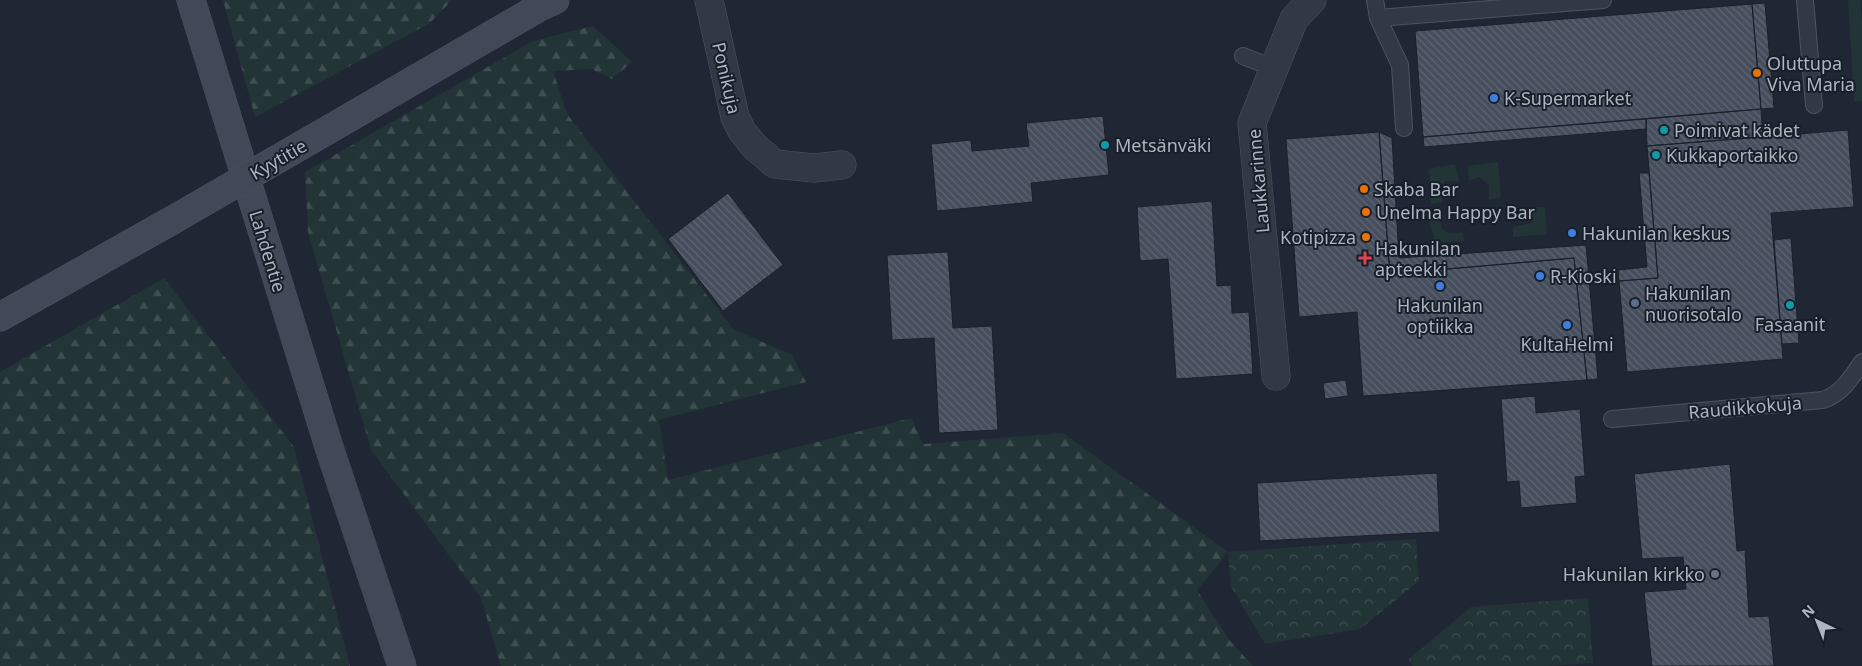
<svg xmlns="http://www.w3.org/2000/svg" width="1862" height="666" font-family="'Noto Sans',sans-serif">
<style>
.grass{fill:#223436}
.forest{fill:url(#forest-firs)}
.park{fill:url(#park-crowns)}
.building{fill:url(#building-back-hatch);stroke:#1a212b}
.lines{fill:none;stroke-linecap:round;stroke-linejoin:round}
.service-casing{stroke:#4d5460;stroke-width:18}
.minor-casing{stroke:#4d5460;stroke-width:29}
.secondary-casing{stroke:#4d5460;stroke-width:29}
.service{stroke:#333944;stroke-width:16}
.minor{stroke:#333944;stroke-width:28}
.secondary{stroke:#414857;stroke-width:28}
.secondary-bridge-casing{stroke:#4d5460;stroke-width:29;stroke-linecap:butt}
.secondary-bridge{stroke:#414857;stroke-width:28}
.food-dot{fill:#e8710a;stroke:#191f29;stroke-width:2}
.shop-dot{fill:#3f7fe0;stroke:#191f29;stroke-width:2}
.culture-dot{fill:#0f9aa8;stroke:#191f29;stroke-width:2}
.health-dot{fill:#e0444e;stroke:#191f29;stroke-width:2}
.service-dot{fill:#5c6f8a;stroke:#191f29;stroke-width:2}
.worship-dot{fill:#6b7280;stroke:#191f29;stroke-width:2}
.labels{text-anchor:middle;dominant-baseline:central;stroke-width:4;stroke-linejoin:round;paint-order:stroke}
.poi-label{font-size:18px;fill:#adb4c2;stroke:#191f29;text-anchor:start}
.street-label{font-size:18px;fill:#adb4c2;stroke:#191f29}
</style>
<defs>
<pattern id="forest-firs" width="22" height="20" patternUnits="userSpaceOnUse" patternTransform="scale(1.25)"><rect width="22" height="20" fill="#223436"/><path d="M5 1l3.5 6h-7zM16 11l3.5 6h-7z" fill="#3f4f51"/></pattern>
<pattern id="park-crowns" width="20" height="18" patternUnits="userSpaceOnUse" patternTransform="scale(1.25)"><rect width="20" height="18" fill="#223436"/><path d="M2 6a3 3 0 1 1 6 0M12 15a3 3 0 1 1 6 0" fill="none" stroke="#3f4f51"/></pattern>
<pattern id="building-back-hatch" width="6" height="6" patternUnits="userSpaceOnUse" patternTransform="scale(1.25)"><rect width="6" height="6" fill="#464e5d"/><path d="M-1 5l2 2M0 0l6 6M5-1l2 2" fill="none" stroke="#5e6573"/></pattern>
</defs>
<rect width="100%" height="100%" fill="#202734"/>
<path class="grass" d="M1848 0H1860L1862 23V101L1854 102Z
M1498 162 1501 197 1489 200V185L1479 177 1469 181 1468 166Z
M1455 164 1459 182 1446 181 1442 184 1440 192 1443 202 1431 204 1429 169Z
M1529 207H1545L1547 234 1513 237V227L1531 223C1535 217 1532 213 1529 207Z
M1442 215C1436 230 1448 236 1462 232L1464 241 1435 243 1428 216Z"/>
<path class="forest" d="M223 0H452L430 23 255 117Z
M593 26 632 62 612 79 591 69 553 71 567 114 733 329 792 355 806 382 659 420 668 480 911 418 923 444 1063 433 1228 552 1197 590 1230 641 1253 666H501L481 598 371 450 308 232 305 172 533 41Z
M164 278 294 447 350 666H0V372Z"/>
<path class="park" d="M1416 539 1419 581 1360 629 1265 644 1231 586 1228 552Z
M1588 598 1593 663 1546 666H1413L1408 660 1471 607Z"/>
<path class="building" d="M1765 3 1774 108 1761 109 1752 4Z
M1752 4 1761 109 1423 137 1415 31Z
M1761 109 1763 137 1647 146 1646 119Z
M1103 116 1109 175 1031 183 1033 202 937 211 931 144 971 140 972 151 1029 146 1026 123Z
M1646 119V129L1424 147 1423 137Z
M1848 130 1854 207 1771 213 1783 359 1627 372 1619 281 1658 278 1647 146Z
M1379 132 1390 274 1574 258 1587 380 1363 396 1357 312 1299 317 1286 139Z
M1379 132 1392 138 1399 258 1586 245 1598 379 1587 380 1574 258 1390 274Z
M1639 173H1649L1658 278 1619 281 1618 270 1647 267Z
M728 193 783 265 723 311 668 239Z
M1212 201 1217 286 1231 285 1232 313 1249 312 1253 374 1176 379 1168 259 1140 261 1137 207Z
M1791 238 1799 343 1782 344 1774 240Z
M948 252 953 328 992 326 998 430 939 433 934 338 892 340 887 255Z
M1346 380 1348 396 1325 399 1323 383Z
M1535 396 1536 413 1580 409 1585 476 1575 477 1577 503 1521 508 1519 481 1507 482 1501 399Z
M1730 464 1737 551 1745 550 1749 617 1769 616 1774 666H1652L1644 592 1686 589 1683 557 1642 559 1634 474Z
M1437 473 1440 532 1260 541 1257 483Z"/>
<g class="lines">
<defs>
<path id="service" d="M1375 0 1378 18 1400 65 1404 128
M1805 0 1814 105
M1378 18 1603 0
M1243 56 1273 68
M1612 419 1823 400C1843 393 1851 378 1862 362"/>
<path id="minor" d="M709 0 735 117 742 131 754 146 775 164 814 168 842 165
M1276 376 1252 123 1294 19 1312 0"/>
<path id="secondary" d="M191 0 328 444 402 666
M321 134 538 8 555 0
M0 317 171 221"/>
</defs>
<use href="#service" class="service-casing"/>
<use href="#minor" class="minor-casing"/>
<use href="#secondary" class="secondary-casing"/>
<use href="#service" class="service"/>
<use href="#minor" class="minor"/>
<use href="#secondary" class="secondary"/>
<defs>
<path id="secondary-bridge" d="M171 221 321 134"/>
</defs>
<use href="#secondary-bridge" class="secondary-bridge-casing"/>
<use href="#secondary-bridge" class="secondary-bridge"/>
</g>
<g class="food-dot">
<circle cx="1757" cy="73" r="5"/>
<circle cx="1364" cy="189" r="5"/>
<circle cx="1366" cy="212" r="5"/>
<circle cx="1366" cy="237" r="5"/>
</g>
<g class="shop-dot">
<circle cx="1494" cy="98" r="5"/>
<circle cx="1572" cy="233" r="5"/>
<circle cx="1540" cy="276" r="5"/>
<circle cx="1440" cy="286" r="5"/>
<circle cx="1567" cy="325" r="5"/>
</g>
<g class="culture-dot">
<circle cx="1664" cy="130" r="5"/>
<circle cx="1105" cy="145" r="5"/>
<circle cx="1656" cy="155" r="5"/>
<circle cx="1790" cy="305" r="5"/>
</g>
<path class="health-dot" d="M1362.5 250.5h5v5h5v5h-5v5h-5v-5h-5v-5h5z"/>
<circle class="service-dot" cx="1635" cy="303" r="5"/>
<circle class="worship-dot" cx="1715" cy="574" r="5"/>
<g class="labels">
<g class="poi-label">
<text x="1767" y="63">Oluttupa<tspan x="1767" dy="21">Viva Maria</tspan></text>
<text x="1504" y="98">K-Supermarket</text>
<text x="1674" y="130">Poimivat kädet</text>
<text x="1115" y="145">Metsänväki</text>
<text x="1666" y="155">Kukkaportaikko</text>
<text x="1374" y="189">Skaba Bar</text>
<text x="1376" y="212">Unelma Happy Bar</text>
<text x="1582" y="233">Hakunilan keskus</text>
<text x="1356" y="237" text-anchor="end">Kotipizza</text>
<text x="1375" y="248">Hakunilan<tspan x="1375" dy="21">apteekki</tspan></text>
<text x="1550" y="276">R-Kioski</text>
<text x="1645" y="293">Hakunilan<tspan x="1645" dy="21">nuorisotalo</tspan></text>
<text x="1440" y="305" text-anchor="middle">Hakunilan<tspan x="1440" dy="21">optiikka</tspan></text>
<text x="1790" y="324" text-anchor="middle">Fasaanit</text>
<text x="1567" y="344" text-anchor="middle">KultaHelmi</text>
<text x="1705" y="574" text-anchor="end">Hakunilan kirkko</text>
</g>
<g class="street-label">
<text transform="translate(727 78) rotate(77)">Ponikuja</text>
<text transform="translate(278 159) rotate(-30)">Kyytitie</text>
<text transform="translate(1258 181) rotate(-95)">Laukkarinne</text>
<text transform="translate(268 251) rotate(73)">Lahdentie</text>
<text transform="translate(1745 407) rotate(-5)">Raudikkokuja</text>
</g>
</g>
<g transform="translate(1817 621) rotate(317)" stroke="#191f29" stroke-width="4" paint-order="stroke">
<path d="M0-4L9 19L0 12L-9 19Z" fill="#adb4c2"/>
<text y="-8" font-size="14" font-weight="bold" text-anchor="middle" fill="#adb4c2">N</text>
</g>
</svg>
